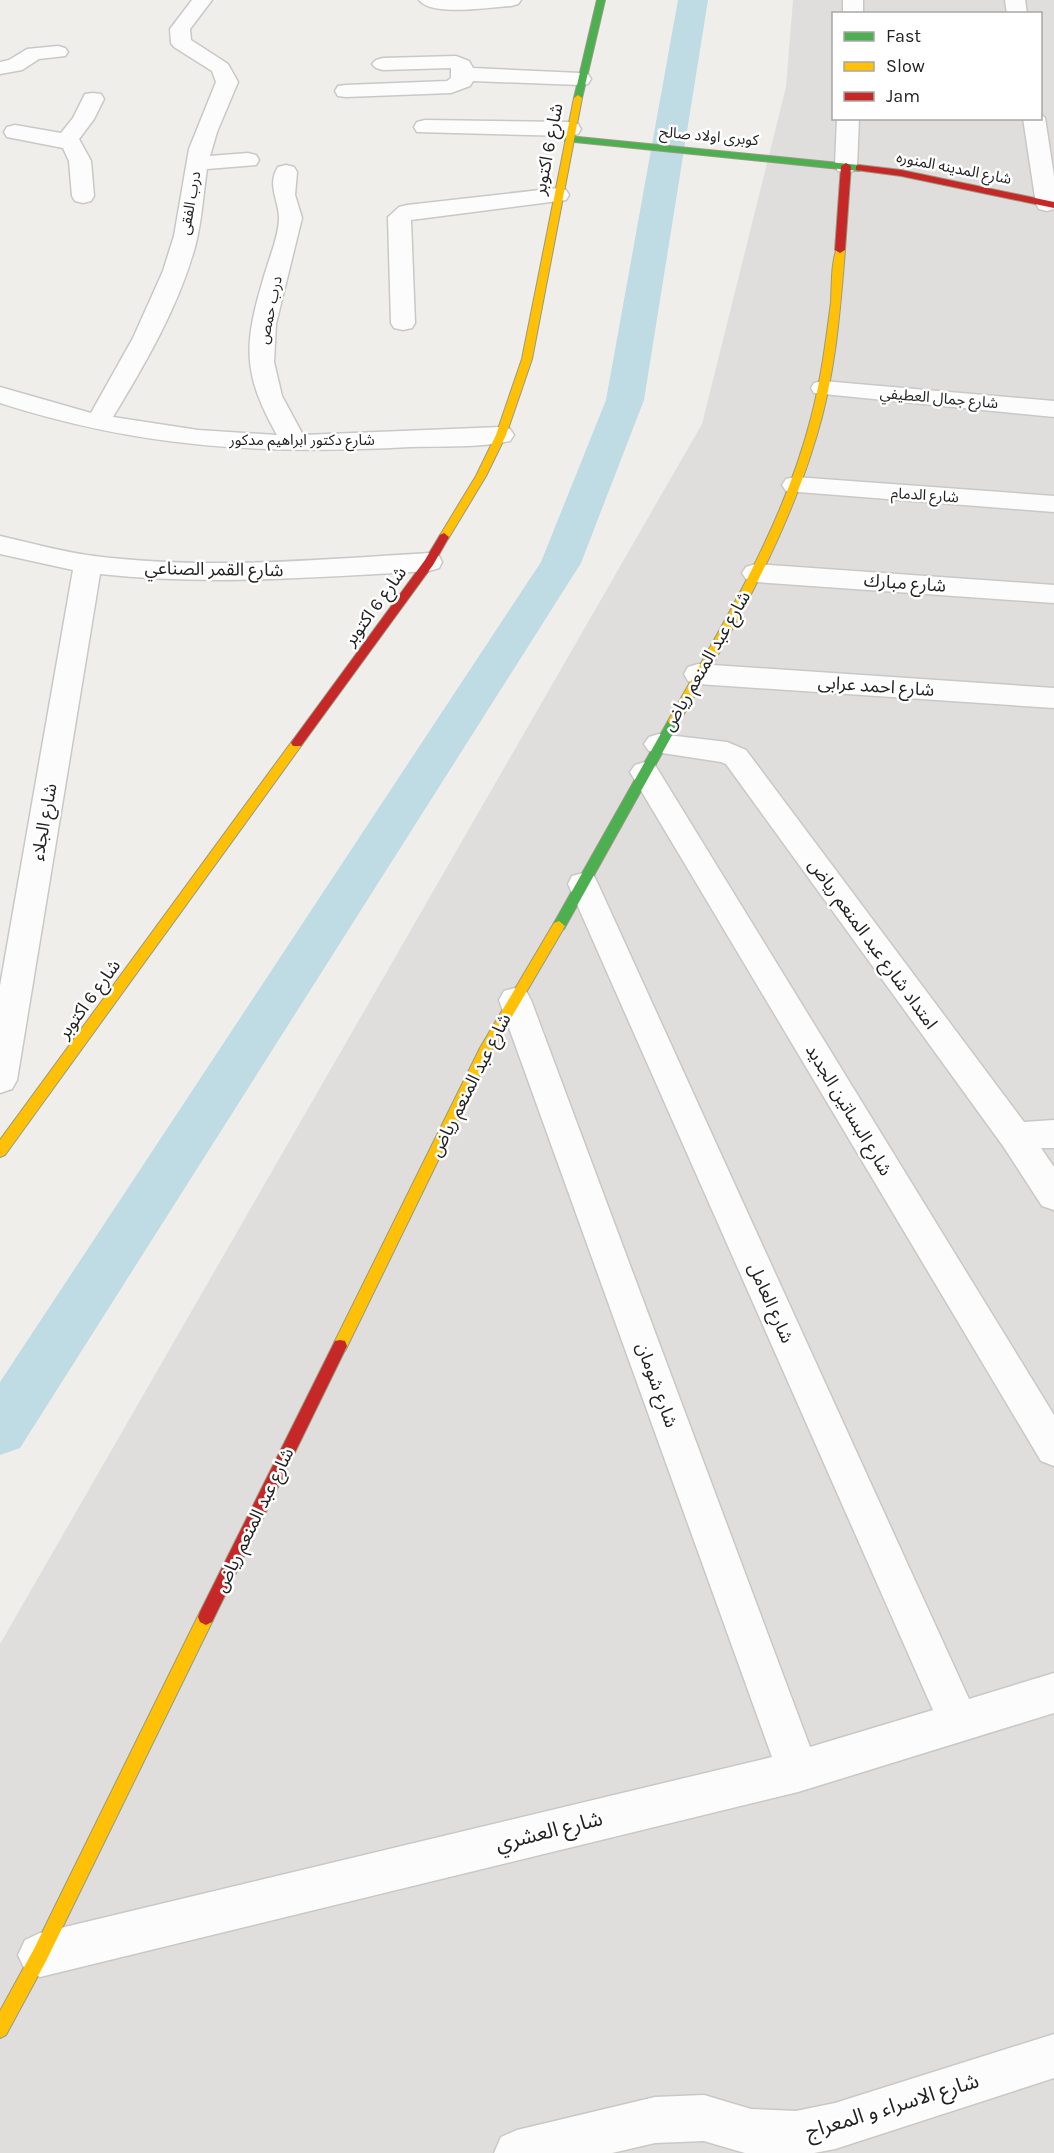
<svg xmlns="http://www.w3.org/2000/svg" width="1054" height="2153" font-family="Karla,'Noto Sans Arabic',sans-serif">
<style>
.residential{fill:#dfdedc;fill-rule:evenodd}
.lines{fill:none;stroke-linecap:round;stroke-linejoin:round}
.canal{fill:#bfdbe3;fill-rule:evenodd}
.street-casing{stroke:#c9c8c7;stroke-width:3}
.fast-casing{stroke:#999a82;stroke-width:2}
.slow-casing{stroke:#999a82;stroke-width:2}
.jam-casing{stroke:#999a82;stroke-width:2}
.street{fill:#fdfcfc;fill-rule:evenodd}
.fast{fill:#4caf50;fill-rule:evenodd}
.slow{fill:#ffc107;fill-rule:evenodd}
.jam{fill:#c62828;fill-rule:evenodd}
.labels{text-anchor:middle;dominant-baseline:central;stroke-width:5;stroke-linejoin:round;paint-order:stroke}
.far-street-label{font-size:15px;fill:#222;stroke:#fff}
.street-label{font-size:18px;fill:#222;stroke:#fff}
.near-street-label{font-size:21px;fill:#222;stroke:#fff}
</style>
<rect width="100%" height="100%" fill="#f0eeeb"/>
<path class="residential" d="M793 0H1054V2153H0V1644L702 424 786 87ZM834 14H1040V118H834Z"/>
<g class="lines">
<path class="canal" d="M678 0H708L644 400 581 563 20 1448 0 1455V1382L541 562 606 400Z"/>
<defs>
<path id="street" d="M192 0H212L190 29 191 40 228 64 238 82 217 132 210 156 248 153 256 155 259 160 256 165 207 169C203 195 202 221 195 247 178 308 145 364 113 417L198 430 277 435C241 371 244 343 265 273 270 256 278 238 279 220 280 202 266 185 278 167L286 165 294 167 297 172 295 195 302 218 276 324 274 362 282 396 303 435 501 427 510 429 514 435 510 441C479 448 442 446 410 447 263 455 140 448 0 403V387L91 413 133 338 163 271 174 236 189 149 216 82 212 71 174 47 171 43 170 29Z
M419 0H521L518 4 511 6C491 7 431 17 419 0Z
M843 0H863V14H843Z
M1005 0H1025L1027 14H1007Z
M58 46 65 48 68 52 65 56 39 59 22 70 0 74V62L9 60 27 49Z
M456 56 469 61 473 68 580 73 588 74 591 79 588 84 580 85 473 81 470 86 451 93 346 97 338 96 335 91 338 86 346 85 447 81 451 78V68L383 70 376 68 372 64 376 60 383 58Z
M93 93 101 94 104 99 94 119 79 139 91 161 94 196 91 201 83 203 75 201 72 196 69 161 63 148 7 137 4 132 7 127 15 125 61 133 73 118 85 94Z
M1040 113 1045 118 1054 176V209L1047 211 1039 209 1036 204 1023 118H1040Z
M837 118H859L857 166 854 171 846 173 838 171 835 166Z
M425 120 570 122 578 124 581 129 578 134 570 136 417 132 414 127 417 122Z
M558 188 566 190 569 195 566 200 411 220 415 323 412 328 403 330 394 328 391 323 388 217 399 207 407 205Z
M823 381 1054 401V417L814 393 811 388 814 383Z
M795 477 1054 496V512L786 491 782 485 786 479Z
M0 536C31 543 63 552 94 556 205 570 318 560 429 553L439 556 442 562 439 568 429 571C320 577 209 586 100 574L17 1080 12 1089 0 1093V986L73 570 0 554Z
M756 564 1054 585V603L756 582 746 579 742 573 746 567Z
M698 664 1054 688V708L698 684 688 681 684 674 688 667Z
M659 734 727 742 746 750 1024 1122 1054 1120V1148H1041L1054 1167V1210L1042 1206 1003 1146 726 764 721 762 649 751 644 744 649 737Z
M645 762 655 765 1054 1415V1466L1041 1461 630 772 635 765Z
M583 873 594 876 598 884 969 1699 1054 1673V1713L798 1792 40 1977 25 1970 18 1955 25 1940 40 1933 772 1757 499 1000 504 991 515 988 526 991 531 1000 810 1747 933 1710 568 884 572 876Z
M1054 2034V2078L835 2149 814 2153H745L704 2141 655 2143 612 2153H494L501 2137 517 2130 655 2097 704 2095 751 2109 796 2111 835 2103Z"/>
<path id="fast" d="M597 0H605L582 98 578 101 574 98Z
M568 136 859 165 864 168 859 171 565 141V137Z
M674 717 680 721 564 929H554L553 926 554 923 668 721Z"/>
<path id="slow" d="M578 95 582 98 532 359 506 435 486 476 448 539H440L439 537 476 476 496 435 522 359 574 98Z
M837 248 845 250C840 313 835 377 816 438 786 539 731 634 678 724H670L668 721C723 624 783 527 811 418 821 380 826 341 831 302 832 285 831 263 837 248Z
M297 739 301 740 303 743 301 746 5 1155 0 1157V1140L293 740Z
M559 921 565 926 490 1054 345 1351 340 1352 335 1351 333 1346 335 1341 480 1048 554 923Z
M206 1609 212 1612 214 1617 212 1622 46 1961 6 2035 0 2038V2011L34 1949 200 1612Z"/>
<path id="jam" d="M846 163 851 166 845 250 840 253 835 250 841 166Z
M859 165 901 170 1054 202V208L901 176 856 170V166Z
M444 533 449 537 433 565 301 746H293L291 743 293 740 425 560 440 535Z
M340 1340 345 1341 347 1346 212 1622 206 1625 200 1622 198 1617 200 1612 335 1341Z"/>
</defs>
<use href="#street" class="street-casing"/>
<use href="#fast" class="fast-casing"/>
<use href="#slow" class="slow-casing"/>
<use href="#jam" class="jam-casing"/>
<use href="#street" class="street"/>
<use href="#fast" class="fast"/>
<use href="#slow" class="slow"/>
<use href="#jam" class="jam"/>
</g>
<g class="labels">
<g class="far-street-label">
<text transform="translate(709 136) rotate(5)">كوبرى اولاد صالح</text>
<text transform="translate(954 168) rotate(11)">شارع المدينه المنوره</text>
<text transform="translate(190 203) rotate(-80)">درب الفقى</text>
<text transform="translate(270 310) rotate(-78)">درب حمص</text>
<text transform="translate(939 398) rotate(5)">شارع جمال العطيفي</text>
<text x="302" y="440">شارع دكتور ابراهيم مدكور</text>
<text transform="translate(925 495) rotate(4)">شارع الدمام</text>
</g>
<g class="street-label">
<text transform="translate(548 149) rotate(-79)">شارع 6 اكتوبر</text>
<text transform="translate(214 569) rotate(1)">شارع القمر الصناعي</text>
<text transform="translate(905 583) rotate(4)">شارع مبارك</text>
<text transform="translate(375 606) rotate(-54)">شارع 6 اكتوبر</text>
<text transform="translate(706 661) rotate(-60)">شارع عبد المنعم رياض</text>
<text transform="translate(876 686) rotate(4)">شارع احمد عرابى</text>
<text transform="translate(44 822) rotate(-80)">شارع الجلاء</text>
<text transform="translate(873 944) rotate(54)">امتداد شارع عبد المنعم رياض</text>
<text transform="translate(89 999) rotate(-54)">شارع 6 اكتوبر</text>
<text transform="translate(470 1085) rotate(-63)">شارع عبد المنعم رياض</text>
<text transform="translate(849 1110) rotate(59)">شارع البساتين الجديد</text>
<text transform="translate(771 1303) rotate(66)">شارع العامل</text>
<text transform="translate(657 1385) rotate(70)">شارع شومان</text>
<text transform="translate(254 1520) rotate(-64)">شارع عبد المنعم رياض</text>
</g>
<g class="near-street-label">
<text transform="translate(549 1831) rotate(-14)">شارع العشري</text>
<text transform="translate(892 2106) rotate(-17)">شارع الاسراء و المعراج</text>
</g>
</g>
<rect x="832" y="12" width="210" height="108" fill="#ffffff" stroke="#a7a7a7" stroke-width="1.5"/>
<rect x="844" y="32" width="30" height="9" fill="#4caf50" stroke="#a7a7a7" stroke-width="1.5"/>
<text x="886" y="42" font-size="18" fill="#222222">Fast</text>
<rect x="844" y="62" width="30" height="9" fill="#ffc107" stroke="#a7a7a7" stroke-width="1.5"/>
<text x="886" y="72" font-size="18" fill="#222222">Slow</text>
<rect x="844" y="92" width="30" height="9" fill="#c62828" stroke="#a7a7a7" stroke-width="1.5"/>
<text x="886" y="102" font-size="18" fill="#222222">Jam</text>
</svg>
